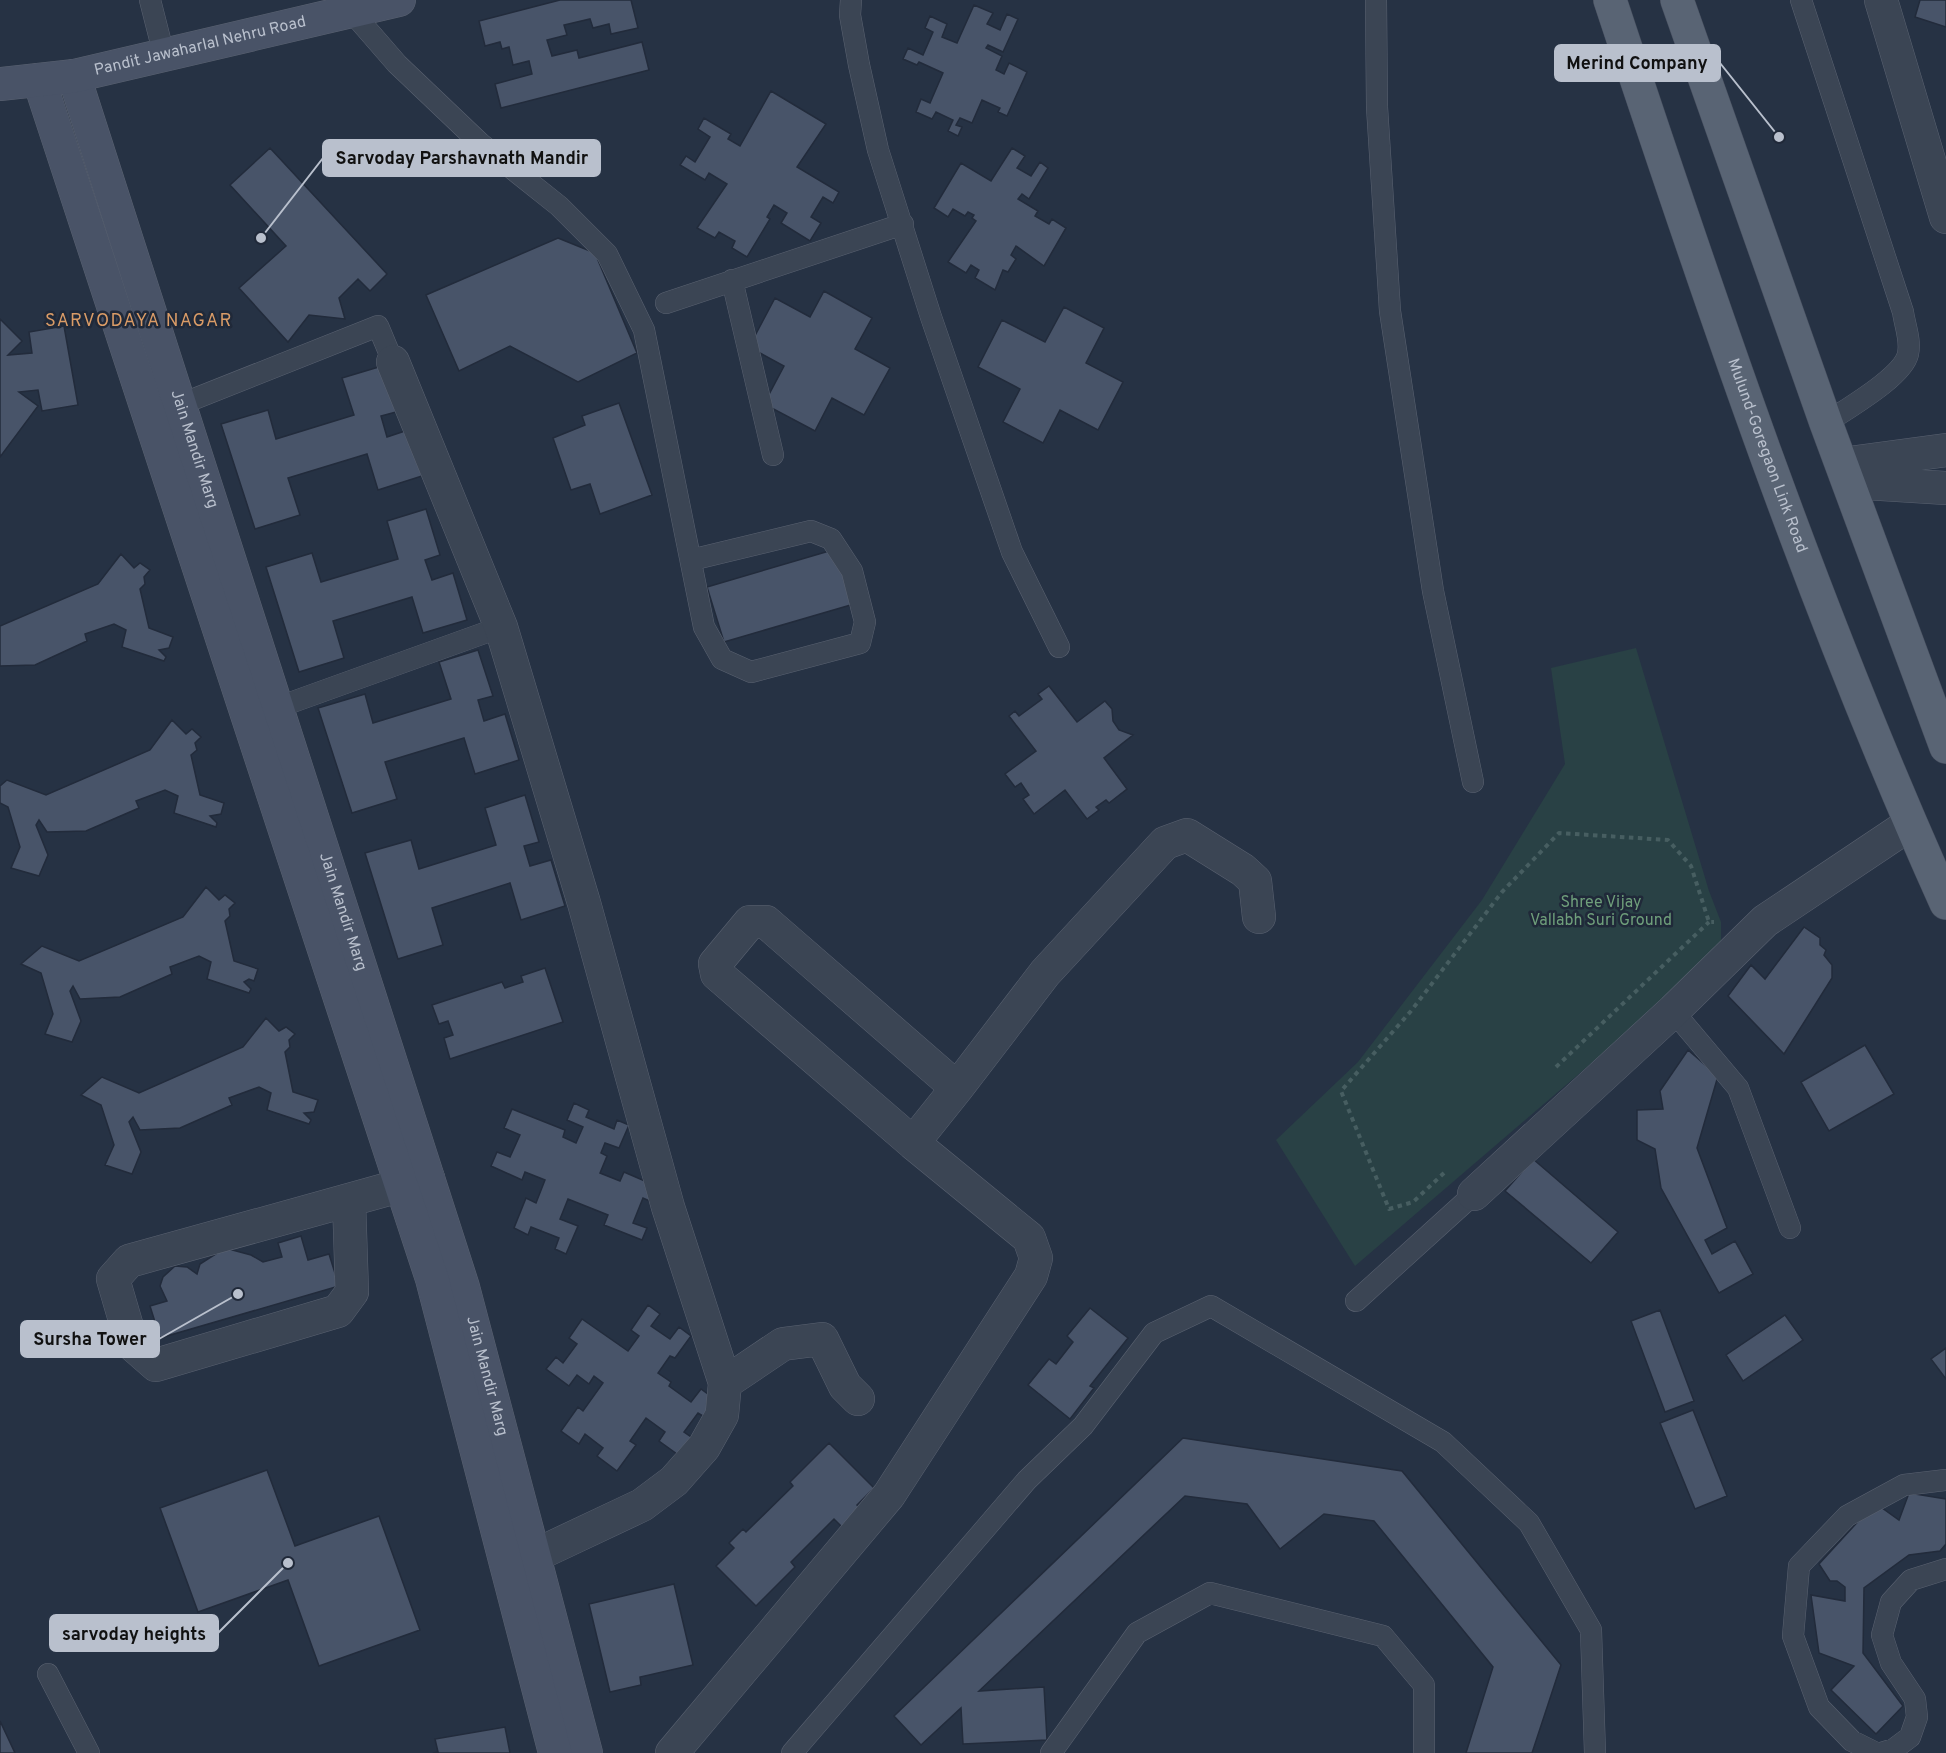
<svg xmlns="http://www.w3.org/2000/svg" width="1946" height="1753" font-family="Overpass,sans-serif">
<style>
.green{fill:#294145}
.building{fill:#485469;stroke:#222b3b;stroke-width:1.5}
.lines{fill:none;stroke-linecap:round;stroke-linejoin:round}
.lane-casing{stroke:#5a6271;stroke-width:22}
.street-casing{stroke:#5a6271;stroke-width:34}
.secondary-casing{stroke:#5a6271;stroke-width:34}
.primary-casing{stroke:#454d5d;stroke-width:34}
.path{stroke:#475e61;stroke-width:4;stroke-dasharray:4.5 4.5;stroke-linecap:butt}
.lane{stroke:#3b4554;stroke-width:21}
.street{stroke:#3b4554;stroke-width:33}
.secondary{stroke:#495367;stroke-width:33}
.primary{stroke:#596474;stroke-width:33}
.labels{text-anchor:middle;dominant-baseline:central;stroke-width:5;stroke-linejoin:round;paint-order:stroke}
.street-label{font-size:16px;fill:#b9c0cd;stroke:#202939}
.park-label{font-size:16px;fill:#6f9f7b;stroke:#202939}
.neighbourhood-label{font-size:18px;letter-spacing:1.5px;fill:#da9c67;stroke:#202939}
.leader{fill:none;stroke:#b9c0cd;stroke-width:2}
.callout-dot{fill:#b9c0cd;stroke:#202939;stroke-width:2}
.callout{fill:#b9c0cd;stroke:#b9c0cd;stroke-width:2}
.callout-label{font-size:18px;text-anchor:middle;font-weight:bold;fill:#111}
</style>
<rect width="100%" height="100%" fill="#263244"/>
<path class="green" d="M1636 648 1709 891 1721 922V952L1355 1266 1276 1140 1358 1062 1482 900 1565 764 1551 668Z"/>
<path class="building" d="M560 0H631L638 28 611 34 609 24 593 28 590 19 564 25 567 35 547 40 552 56 577 50 579 58 642 42 649 70 501 108 495 84 532 74 529 61 513 65 509 47 502 49 500 42 485 46 479 21Z
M1920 0H1946V27L1915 17Z
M974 5 993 13 987 24 1000 30 1007 14 1018 19 1003 52 988 45 986 48 1002 56 996 70 1004 74 1009 63 1027 72 1007 116 998 112 1000 108 982 100 972 123 960 118 956 125 962 127 958 136 948 131 953 120 936 112 932 119 916 112 921 99 930 103 943 73 919 62 917 65 903 59 908 48 923 55 933 32 925 28 930 16 947 24 942 37 957 43Z
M771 91 826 124 797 167 839 192 833 203 823 197 811 217 821 223 810 241 781 223 787 213 774 205 767 217 770 219 747 257 732 248 735 241 719 232 715 238 697 228 727 184 709 173 705 180 680 165 686 156 695 162 710 137 698 129 704 118 731 134 728 139 740 146Z
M270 148 387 274 370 291 358 279 339 298 345 319 309 315 288 342 239 288 286 246 230 185Z
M1012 148 1025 156 1017 168 1031 176 1040 162 1048 168 1029 199 1022 194 1018 199 1038 211 1035 216 1049 224 1052 219 1066 228 1044 266 1016 246 1011 255 1016 259 1008 272 1003 270 995 290 975 278 979 270 971 265 966 273 948 262 976 221 972 218 974 215 968 212 965 216 953 209 948 217 934 208 961 163 991 181Z
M558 238 595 253 637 353 578 382 510 346 459 371 426 295Z
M824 291 872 318 855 349 890 368 864 415 832 398 815 431 764 404 784 366 749 347 775 298 810 317Z
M1064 307 1104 328 1086 363 1123 382 1098 430 1060 410 1043 443 1003 422 1020 389 978 367 1002 320 1045 342Z
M0 319 22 341 8 355 32 353 29 332 64 326 78 405 42 411 38 390 19 392 38 406 0 457Z
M382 366 396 412 381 416 387 437 408 430 422 476 378 490 367 454 288 478 300 515 255 529 221 424 268 410 276 439 354 415 342 378Z
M619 403 652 495 600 514 590 484 571 490 553 438 585 425 582 416Z
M426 509 440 555 425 560 432 580 453 573 467 620 423 633 412 597 333 621 344 658 299 672 266 567 312 553 321 582 398 559 387 521Z
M836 549 854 604 724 642 707 587Z
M121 554 134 568 140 563 150 570 144 577 145 584 140 589 149 628 173 637 169 648 159 650 166 657 164 661 122 647 126 630 114 624 85 634 87 641 35 665 0 666V626L98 584Z
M478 650 493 696 478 700 484 721 505 714 519 760 475 774 464 738 385 762 397 799 352 813 318 708 365 694 373 723 451 699 439 662Z
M1049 686 1077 722 1105 701 1112 709 1113 721 1119 730 1133 735 1104 758 1127 789 1109 803 1106 800 1096 807 1099 810 1087 819 1065 790 1034 814 1023 799 1029 795 1021 783 1015 787 1005 774 1036 751 1009 716 1015 711 1019 716 1042 699 1038 694Z
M172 720 186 734 192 729 201 737 195 743 197 750 191 755 200 795 224 803 221 814 210 816 217 823 216 827 174 813 178 796 165 790 136 801 139 808 86 831 47 832 39 820 36 825 48 855 39 876 11 868 20 847 8 807 0 803V786L7 780 46 795 150 750Z
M525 795 539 842 524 846 530 866 551 860 565 906 521 920 510 883 432 908 443 945 398 959 365 853 411 840 419 869 496 845 485 808Z
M206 887 219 900 225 895 235 903 229 909 230 916 225 921 234 961 258 969 254 981 249 979 244 982 251 989 249 993 207 979 211 962 199 956 170 967 172 974 120 997 80 999 73 986 70 991 81 1021 72 1042 45 1034 53 1014 41 973 21 964 42 946 79 961 183 917Z
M1804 927 1820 938V945L1826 950 1824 955 1832 965V978L1784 1054 1728 996 1751 965 1765 979Z
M545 968 563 1022 450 1059 444 1038 453 1035 448 1021 439 1024 432 1005 502 982 505 988 523 982 521 976Z
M266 1018 279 1031 286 1027 295 1034 289 1040 290 1047 285 1052 293 1092 318 1100 314 1112 304 1113 311 1120 309 1124 267 1110 271 1093 259 1087 229 1098 232 1105 180 1128 140 1130 133 1117 129 1122 141 1152 132 1174 105 1165 114 1145 101 1105 81 1095 102 1077 139 1093 243 1047Z
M1865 1045 1894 1094 1829 1131 1801 1082Z
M1688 1050 1718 1076 1697 1148 1727 1228 1705 1240 1712 1254 1735 1241 1753 1274 1719 1293 1661 1188 1655 1149 1637 1140V1110L1663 1109 1660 1091Z
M574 1103 589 1110 586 1117 614 1129 617 1120 629 1125 619 1148 605 1143 601 1153 607 1156 600 1173 620 1181 624 1172 661 1188 654 1203 643 1198 633 1223 647 1228 642 1240 604 1225 608 1215 568 1199 560 1219 578 1226 566 1254 555 1249 559 1238 531 1227 528 1235 514 1228 526 1198 536 1203 545 1180 525 1172 522 1180 491 1166 497 1152 510 1157 520 1135 504 1128 512 1109 565 1130 563 1137 576 1143 583 1127 567 1120Z
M1533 1159 1618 1232 1591 1263 1505 1191Z
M301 1236 308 1260 329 1254 339 1286 160 1338 150 1306 167 1301 160 1286 163 1277 175 1266 187 1267 197 1274 200 1264 225 1248 251 1255 263 1262 282 1257 278 1243Z
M648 1305 660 1314 651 1326 670 1339 679 1327 691 1336 675 1358 670 1356 658 1373 671 1382 669 1386 691 1402 701 1389 720 1403 708 1419 698 1413 684 1432 697 1441 684 1459 659 1441 665 1432 646 1418 630 1441 636 1445 617 1471 597 1456 603 1448 585 1434 579 1444 561 1431 578 1407 583 1411 603 1383 594 1376 589 1384 577 1375 569 1386 546 1369 556 1357 563 1363 577 1344 569 1338 582 1319 628 1351 639 1336 631 1330Z
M1090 1308 1128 1338 1090 1386 1094 1388 1070 1419 1028 1385 1049 1359 1056 1364 1073 1342 1067 1336Z
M1660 1310 1694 1401 1665 1412 1631 1321Z
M1785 1315 1803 1340 1743 1381 1726 1355Z
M1946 1348V1379L1931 1359Z
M1693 1410 1727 1496 1695 1509 1660 1423Z
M1183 1438 1402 1471 1561 1665 1532 1753H1466L1493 1667 1374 1521 1324 1514 1280 1549 1247 1504 1185 1496 979 1691 1044 1687 1047 1740 963 1744 961 1708 921 1745 894 1716Z
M829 1443 874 1488 857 1505 861 1510 843 1528 834 1519 791 1562 795 1567 756 1606 716 1566 734 1548 729 1543 743 1529 746 1532 793 1486 790 1482Z
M267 1470 295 1546 379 1516 420 1630 319 1666 288 1580 198 1612 160 1508Z
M1909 1493 1946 1499V1544L1940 1551 1909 1555 1864 1588 1863 1653 1903 1706 1876 1734 1831 1690 1854 1666 1819 1653 1811 1595 1845 1601V1587L1837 1581H1830L1819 1564 1875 1503 1899 1520Z
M674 1584 693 1665 640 1677 641 1685 610 1692 589 1604Z
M0 1721 15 1753H0Z
M505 1727 510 1753H433L438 1752 435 1739Z"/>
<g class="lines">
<defs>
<path id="lane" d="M150 0 164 55
M851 0 850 15 859 65 878 150 931 317 1012 552 1059 647
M1376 0 1377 107 1390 311 1433 591 1473 782
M1801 0 1903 312C1905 326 1911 340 1908 354 1903 377 1846 409 1826 423
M349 3 351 11 397 64 480 143 559 206 607 254 644 330 704 627 722 659 751 672 860 643 865 622 852 571 831 539 811 531 691 560
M732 280 773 455
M666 303 903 224
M179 405 378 326 393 362
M276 708 501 627
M1673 1011 1738 1088 1790 1228
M1356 1301 1474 1194
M48 1674 89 1753
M792 1753 1027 1480 1083 1426 1154 1333 1211 1306 1443 1442 1529 1523 1591 1630 1595 1753
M1051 1753 1137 1633 1210 1593 1383 1636 1424 1685V1753
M1876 1753 1852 1741 1819 1707 1793 1636 1799 1566 1847 1516 1904 1485 1946 1480
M1881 1753 1894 1749 1910 1737 1917 1717 1915 1699 1891 1663 1882 1635 1891 1602 1911 1580 1946 1569"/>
<path id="street" d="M1881 0 1946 217
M393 362 501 627 584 903 668 1207 725 1383 722 1415 704 1447 674 1481 642 1505 534 1556
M1842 464 1946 450
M1849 482 1946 488
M957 1088 1045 973 1165 843 1187 835 1243 870 1255 881 1259 917
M1474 1194 1673 1011 1765 921 1910 824
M349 1200 352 1292 338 1311 156 1365 132 1344 113 1279 129 1261 428 1178
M725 1383 783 1344 822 1339 845 1386 858 1399
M672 1753 889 1495 1031 1276 1036 1258 1029 1238 913 1143 717 974 715 964 750 922H766L957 1088 913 1143"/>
<g id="secondary">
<path id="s1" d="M74 76 463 1287 586 1753"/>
<path d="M39 80 432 1279 555 1753"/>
<path id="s2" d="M0 84 74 76 399 0"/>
</g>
<g id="primary">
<path id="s3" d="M1610 0C1711 305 1814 610 1946 903"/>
<path d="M1677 0 1826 423 1946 747"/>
</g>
</defs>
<use href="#lane" class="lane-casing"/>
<use href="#street" class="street-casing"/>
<use href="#secondary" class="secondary-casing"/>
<use href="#primary" class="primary-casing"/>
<path class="path" d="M1556 1067 1709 922
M1444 1173 1413 1202 1389 1209 1341 1091 1411 1011 1502 892 1559 833 1668 840 1691 866 1709 922H1714"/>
<use href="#lane" class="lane"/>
<use href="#street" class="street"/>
<use href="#secondary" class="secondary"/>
<use href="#primary" class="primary"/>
</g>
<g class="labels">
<g class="street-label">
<text stroke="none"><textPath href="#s2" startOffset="204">Pandit Jawaharlal Nehru Road</textPath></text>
<text stroke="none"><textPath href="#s1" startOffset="392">Jain Mandir Marg</textPath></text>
<text stroke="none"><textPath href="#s3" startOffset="482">Mulund-Goregaon Link Road</textPath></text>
<text stroke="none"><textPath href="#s1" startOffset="878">Jain Mandir Marg</textPath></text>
<text stroke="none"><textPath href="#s1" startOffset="1364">Jain Mandir Marg</textPath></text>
</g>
<g class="park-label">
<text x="1601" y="903">Shree Vijay<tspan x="1601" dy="18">Vallabh Suri Ground</tspan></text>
</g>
<g class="neighbourhood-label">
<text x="139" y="321">SARVODAYA NAGAR</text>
</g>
</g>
<path class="leader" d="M1779 137L1720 63M261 238L323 158M238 1294L159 1339M288 1563L218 1633"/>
<g class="callout-dot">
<circle cx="1779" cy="137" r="6"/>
<circle cx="261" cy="238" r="6"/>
<circle cx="238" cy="1294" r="6"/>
<circle cx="288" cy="1563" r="6"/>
</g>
<g class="callout">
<rect x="1555" y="45" width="165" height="36" rx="6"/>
<rect x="323" y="140" width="277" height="36" rx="6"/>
<rect x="21" y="1321" width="138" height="36" rx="6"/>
<rect x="50" y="1615" width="168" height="36" rx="6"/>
</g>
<g class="callout-label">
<text x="1637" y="69">Merind Company</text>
<text x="462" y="164">Sarvoday Parshavnath Mandir</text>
<text x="90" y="1345">Sursha Tower</text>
<text x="134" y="1640">sarvoday heights</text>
</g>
</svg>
